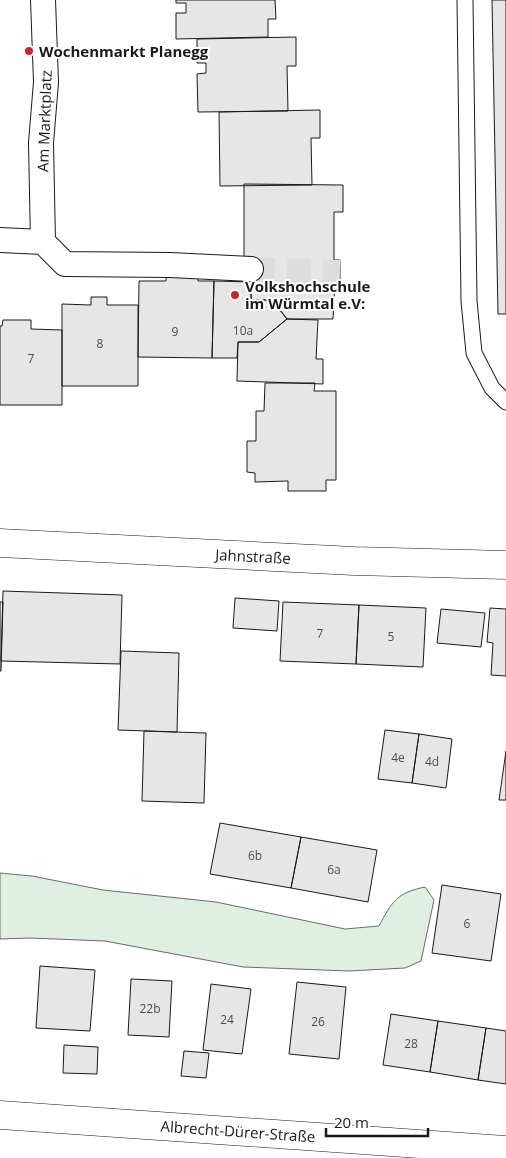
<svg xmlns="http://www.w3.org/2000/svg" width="506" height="1158" font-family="'Open Sans',sans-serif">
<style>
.green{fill:#e0efe3;stroke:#6a6a6a}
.building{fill:#e6e6e6;stroke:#1a1a1a}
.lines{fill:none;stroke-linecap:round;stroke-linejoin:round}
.pedestrian-tunnel{stroke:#ddd;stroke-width:24;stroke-dasharray:24 12;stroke-linecap:butt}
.service-casing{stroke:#1a1a1a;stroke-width:17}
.pedestrian-casing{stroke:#1a1a1a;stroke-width:26}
.minor-casing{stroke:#1a1a1a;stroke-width:29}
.service{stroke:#fff;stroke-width:15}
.pedestrian{stroke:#fff;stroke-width:24}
.minor{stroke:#fff;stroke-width:28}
.poi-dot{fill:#c62828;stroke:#fff;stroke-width:2}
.labels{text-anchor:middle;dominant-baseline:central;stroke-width:4;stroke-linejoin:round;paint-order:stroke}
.number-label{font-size:12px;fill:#4d4d4d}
.poi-label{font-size:15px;font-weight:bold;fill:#1a1a1a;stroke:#fff;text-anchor:start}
.street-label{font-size:15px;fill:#1a1a1a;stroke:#fff}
</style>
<rect width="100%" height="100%" fill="#fff"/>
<path class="green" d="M0 873 32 876 103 890 216 902 345 929 379 926C392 902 396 893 425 887L434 900 421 961 405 968 349 971 243 967 105 941 30 938 0 939Z"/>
<path class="building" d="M176 0H275L276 19H268V37L176 39V13H186V3H176Z
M492 0H506V314H498Z
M296 37V66H287L288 111 198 112 197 74 206 73V63H197V39Z
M320 110V138H311L312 185 220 186 219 112Z
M244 184 343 185V212H334V260H340V282L335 283 333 319H287L272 300H251V257H244Z
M166 276H198V281H214L212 358 138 357 139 281H166Z
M214 281 252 282 251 300H272L287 319 259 342H238L237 358H212Z
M91 297H107V305H138V386H62V304L91 305Z
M287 319 318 320 316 359H323V384L237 381 238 342H259Z
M3 320H31V329L62 330V405H0V326H2Z
M265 383H315L314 391H336V480H326V491H288V481L255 482V473L247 472V441H256V411H264Z
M3 591 122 595 120 664 1 661Z
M235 598 279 601 277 631 233 628Z
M0 602H3L1 671H0Z
M283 602 359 605 356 664 280 661Z
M359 605 426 608 423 667 356 664Z
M490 608 506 609V676L491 675 493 643 487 642Z
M441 609 485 613 481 647 437 643Z
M121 651 179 653 177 732 118 730Z
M385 730 419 734 412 783 378 779Z
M144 731 206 733 204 803 142 801Z
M419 734 452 739 446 788 412 783Z
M506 751V800H499Z
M220 823 301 837 291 888 210 874Z
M301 837 377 850 368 902 291 888Z
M442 885 501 894 491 961 432 953Z
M40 966 95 970 90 1031 36 1028Z
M131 979 172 981 169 1037 128 1035Z
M297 982 346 987 339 1059 289 1054Z
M211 984 251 989 242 1054 203 1050Z
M391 1014 438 1021 430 1072 383 1065Z
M438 1021 486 1028 478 1080 430 1072Z
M486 1028 506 1031V1084L478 1080Z
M64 1045 98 1047 97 1074 63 1073Z
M184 1051 209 1053 206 1078 181 1076Z"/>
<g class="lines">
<path class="pedestrian-tunnel" d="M251 269 340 272"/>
<defs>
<path id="service" d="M465 0 469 301 474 353 492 388 506 402"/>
<path id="pedestrian" d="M43 0 46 82 41 143 43 242
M0 240 43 242 65 264 170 265 251 269"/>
<path id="minor" d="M0 543 354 561 506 565
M0 1115 506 1150"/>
</defs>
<use href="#service" class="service-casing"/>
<use href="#pedestrian" class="pedestrian-casing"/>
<use href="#minor" class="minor-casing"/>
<use href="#service" class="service"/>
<use href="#pedestrian" class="pedestrian"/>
<use href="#minor" class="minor"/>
</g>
<g class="poi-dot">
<circle cx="29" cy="51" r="5"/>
<circle cx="235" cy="295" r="5"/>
</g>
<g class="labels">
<g class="number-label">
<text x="243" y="330">10a</text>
<text x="175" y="331">9</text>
<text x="100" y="343">8</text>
<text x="31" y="358">7</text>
<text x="320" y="633">7</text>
<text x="391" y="636">5</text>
<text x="398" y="757">4e</text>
<text x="432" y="761">4d</text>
<text x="255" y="855">6b</text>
<text x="334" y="869">6a</text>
<text x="467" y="923">6</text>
<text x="150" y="1008">22b</text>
<text x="227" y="1019">24</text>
<text x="318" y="1021">26</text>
<text x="411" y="1043">28</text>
</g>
<g class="poi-label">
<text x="39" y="51">Wochenmarkt Planegg</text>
<text x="245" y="286">Volkshochschule<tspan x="245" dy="17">im Würmtal e.V:</tspan></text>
</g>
<g class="street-label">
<text transform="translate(44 121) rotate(-88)">Am Marktplatz</text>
<text transform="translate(253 556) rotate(3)">Jahnstraße</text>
<text transform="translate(238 1131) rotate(4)">Albrecht-Dürer-Straße</text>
</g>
</g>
<path d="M326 1128v8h102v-8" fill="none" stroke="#1a1a1a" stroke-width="2.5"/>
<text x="334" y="1128" font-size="15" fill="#1a1a1a" stroke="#ffffff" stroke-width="4" paint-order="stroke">20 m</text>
</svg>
